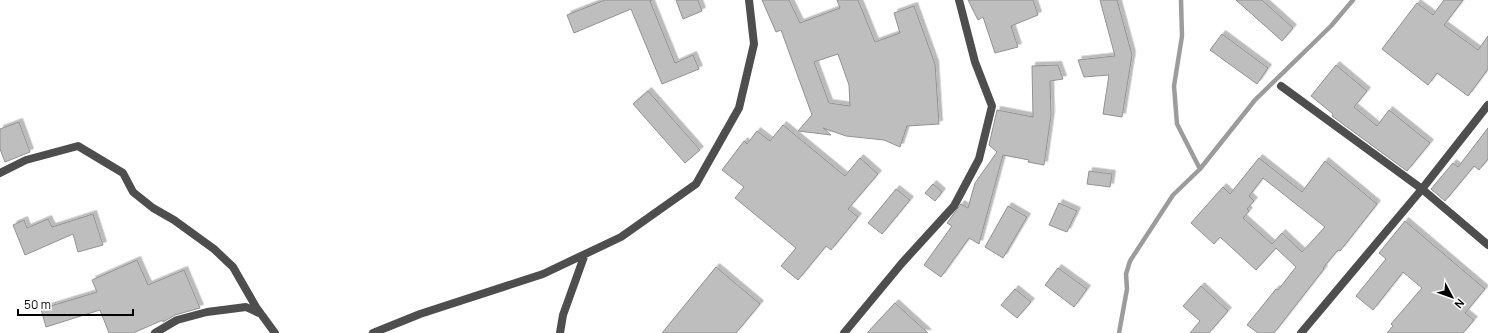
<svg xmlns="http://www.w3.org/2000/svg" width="1488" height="333" font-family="Manrope,sans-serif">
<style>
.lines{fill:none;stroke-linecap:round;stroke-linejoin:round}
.stream{stroke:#9c9c9c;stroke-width:4.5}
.building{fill:#bebebe;stroke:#929292;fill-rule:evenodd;filter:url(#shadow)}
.street{stroke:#4e4e4e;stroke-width:8}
</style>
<defs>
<filter id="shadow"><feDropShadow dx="3.5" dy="-3.5" stdDeviation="0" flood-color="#0004"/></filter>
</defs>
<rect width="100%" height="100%" fill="#fff"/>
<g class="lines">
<path class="stream" d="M1200 169 1255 100 1331 26 1353 0
M1119 333 1127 289 1126 274 1130 261 1173 195 1200 169 1177 124 1174 86 1182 36 1181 0"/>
</g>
<path class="building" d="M605 0H652L650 1 675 63 693 55 699 69 662 84 631 9 574 33 567 15Z
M676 0H698L702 11 683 19Z
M762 0H789L800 23 840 8 837 0H858L875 42 900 33 894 13 914 6 935 64 939 124 907 126 900 147 884 140 846 136 823 128 831 135 798 131 812 115 781 30 776 32ZM838 54 849 85 850 106 829 103 814 62Z
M968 0H1033L1038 15 1011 26 1018 47 995 53 983 17 978 20Z
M1100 0H1117L1132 55 1122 117 1103 114 1109 75 1084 77 1078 60 1115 56Z
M1236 0H1262L1293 28 1282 41Z
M1444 0H1463L1444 25 1478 50 1488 36V69L1468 96 1437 73 1428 85 1382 49 1417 3 1433 15Z
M1222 34 1268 68 1257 84 1210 50Z
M1058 65 1063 79 1050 81 1051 115 1044 165 1028 162 1029 160 1003 155 979 244 969 238 941 277 924 265 952 226 947 223 961 204 968 208 975 183 997 152 989 145 997 110 1033 117 1032 66Z
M1336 65 1367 91 1354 107 1377 126 1389 110 1430 143 1407 171 1332 116 1333 114 1311 96Z
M648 91 700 150 685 163 633 104Z
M19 122 30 152 5 162 0 149V129Z
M783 125 845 176 860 158 878 174 848 209 858 217 831 250 826 246 798 280 781 266 796 248 735 198 744 187 722 170 744 141 747 144 757 131 770 141Z
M1488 128V159L1479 170 1474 166 1445 201 1431 189 1453 163 1458 167Z
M1259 158 1302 192 1325 161 1377 204 1340 251 1338 250 1323 268 1324 269 1274 333H1258L1247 325 1276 289 1278 290 1296 267 1276 248 1256 270 1220 237 1214 244 1191 223 1223 187 1230 194ZM1263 178 1325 227 1302 252 1282 233 1272 244 1243 218 1249 211 1247 209 1254 201 1249 196Z
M1089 171 1112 174 1110 187 1087 184Z
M933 184 942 192 935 201 925 193Z
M896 189 910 200 882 234 868 223Z
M1059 203 1077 211 1067 232 1049 225Z
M1008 206 1027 217 1003 258 985 247Z
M93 214 103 245 78 252 73 234 25 255 13 225 24 220 27 228 48 219 52 227Z
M1405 221 1485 289 1465 313 1474 320 1463 333H1387L1393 326 1391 324 1422 288 1403 272 1373 310 1356 296 1386 259 1379 253Z
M137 260 148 285 184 270 200 308 175 315 163 322V320L133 333H109L100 310 46 327 41 309 97 292 92 280Z
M716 267 760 304 736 333H662Z
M1058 268 1087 289 1074 307 1045 285Z
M1201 286 1228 311 1209 333H1190L1200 321 1183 306Z
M1015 289 1031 302 1017 318 1001 305Z
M895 303 928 333H867Z"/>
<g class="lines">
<path class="street" d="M1281 86 1422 189 1488 245
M0 173 26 160 78 146 123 173 133 192 153 208 174 220 214 249 233 267 256 307 275 333
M155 333 177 320 207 312 246 307 261 314
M373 333 420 314 543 274 621 237 696 184 739 108 754 44 749 0
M560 333 563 315 585 254
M844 333 902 263 954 206 979 159 992 106 975 62 959 0
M1301 333 1422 189 1488 105"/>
</g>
<g transform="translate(1452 297) rotate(131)" stroke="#ffffff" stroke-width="3" paint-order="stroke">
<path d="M0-3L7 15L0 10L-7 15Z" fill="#000000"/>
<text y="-6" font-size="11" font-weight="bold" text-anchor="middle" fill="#000000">N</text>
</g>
<path d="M18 309v6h115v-6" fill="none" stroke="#000000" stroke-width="2"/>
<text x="24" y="309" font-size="12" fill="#000000" stroke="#ffffff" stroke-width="3" paint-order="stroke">50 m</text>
</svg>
